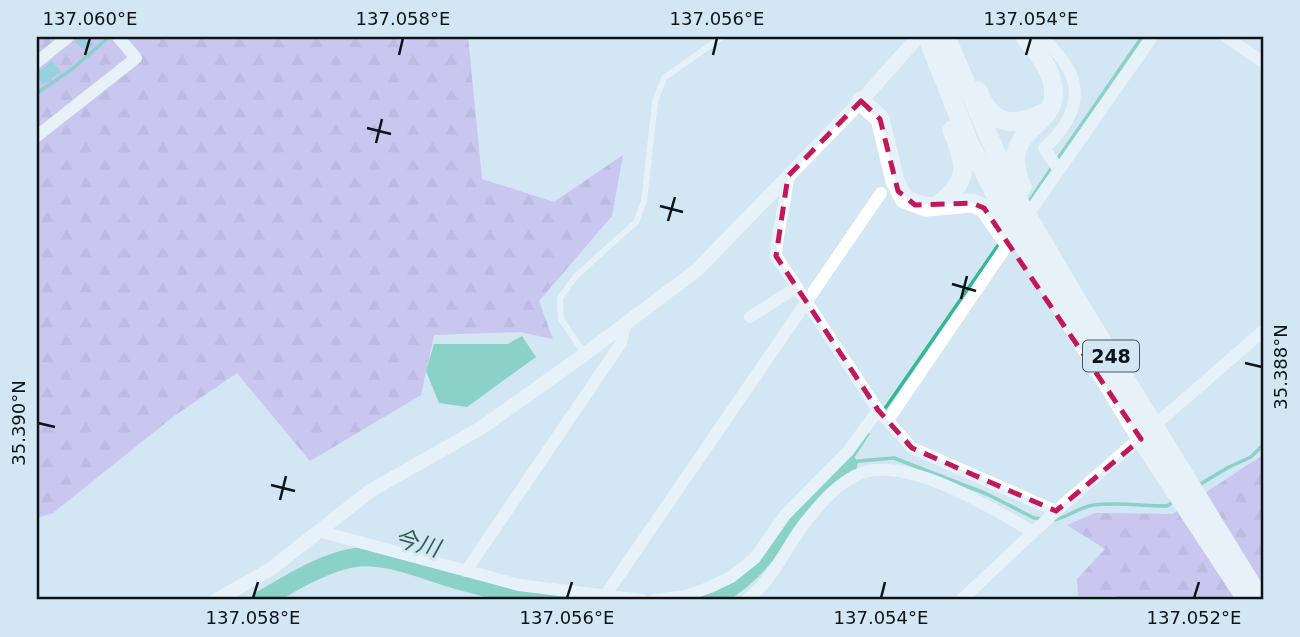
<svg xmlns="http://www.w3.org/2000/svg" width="1300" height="637" font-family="'DejaVu Sans','Noto Sans JP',sans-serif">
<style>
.forest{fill:url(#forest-firs)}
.water{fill:#33b994}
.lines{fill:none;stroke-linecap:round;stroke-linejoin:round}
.stream{stroke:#33b994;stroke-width:3.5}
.river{stroke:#33b994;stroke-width:19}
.building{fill:#4cbac4}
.service{stroke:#fff;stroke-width:6}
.minor{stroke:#fff;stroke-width:12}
.tertiary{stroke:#fff;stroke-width:14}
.trunk{stroke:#fff;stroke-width:19}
.marked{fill:none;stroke:#c2185b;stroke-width:5;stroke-dasharray:14 9;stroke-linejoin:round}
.ticks{fill:none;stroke:#0d1418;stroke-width:2.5}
.labels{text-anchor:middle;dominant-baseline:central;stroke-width:6;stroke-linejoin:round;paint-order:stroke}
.shield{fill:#d2e6f3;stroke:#48535a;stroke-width:2}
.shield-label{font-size:19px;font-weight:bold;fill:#0d1418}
.water-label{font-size:23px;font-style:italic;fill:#2e6151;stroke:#d2e6f3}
.neatline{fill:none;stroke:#0d1418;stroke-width:2.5}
.ticks-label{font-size:18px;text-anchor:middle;fill:#0d1418}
</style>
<defs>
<pattern id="forest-firs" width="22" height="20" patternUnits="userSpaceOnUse" patternTransform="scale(1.75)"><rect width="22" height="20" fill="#be9fee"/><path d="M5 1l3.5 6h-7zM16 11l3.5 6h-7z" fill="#a288cb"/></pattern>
</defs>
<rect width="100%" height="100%" fill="#d2e6f3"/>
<path class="forest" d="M37 37H468L482 179 554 202 623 155 612 216 539 301 553 339 520 332 434 335 421 395 310 461 237 373 174 416 53 513 37 518Z
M1263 455V600H1116V596H1078L1077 579 1105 549 1067 525 1095 513 1173 514Z"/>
<path class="water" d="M522 336 536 357 467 407 439 403 426 371 434 344H508Z"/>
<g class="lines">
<path class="stream" d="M37 93 71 70 109 37
M1057 160 1142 37
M1028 203 1053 166
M884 410 999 244
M848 464 868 434
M849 464 859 461 894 458 987 494 1034 518 1042 519
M1197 486 1229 467 1251 457 1263 445
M1053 520C1067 518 1078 507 1094 505 1118 502 1143 506 1167 506L1173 502"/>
<path class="river" d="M262 600C289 584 327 560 359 557 394 555 428 572 462 581 497 591 531 597 567 600
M707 600C759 580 785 523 822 485 830 477 840 471 848 464"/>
</g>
<path class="building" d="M80 37H86L93 44 85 50 75 42Z
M52 61 61 72 43 84 37 77V73Z"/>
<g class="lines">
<path class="service" d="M584 353 561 319 560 298 576 276 636 222 644 201 655 102 664 78 722 37"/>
<path class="minor" d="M1044 37C1052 47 1061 57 1067 67 1086 97 1067 129 1044 148L1059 170
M1226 37 1263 62
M37 62 68 37
M37 136 136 58 118 37
M788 176C786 203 777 229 776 256L878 410 912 448 1056 511
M1024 220 1152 37
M750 317 797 287
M888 420 1012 238
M318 531 519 585 642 600
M466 571 621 343 625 325
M602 600 881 193
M655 600 686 596 710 587 731 577 755 558 785 515 849 450 878 410
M746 600C772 582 785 549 804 524 819 505 840 479 865 472 913 459 992 508 1033 532
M961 600 1056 511 1263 331"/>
<path class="tertiary" d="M216 600 271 569 370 491 481 428 585 354 697 270 861 101 918 37"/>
<path class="trunk" d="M927 37 969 142 1009 221 1148 450 1247 600
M946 37 1011 188 1078 302 1261 600
M978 91C991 125 1013 128 1043 113
M861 101 880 119 895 181 904 199 926 207 972 203 984 208 1007 241
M1022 187C994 120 1068 133 1051 78 1047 63 1034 49 1025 37
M936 206C970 182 967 166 952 130"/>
</g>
<path d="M0 0H1300V637H0ZM861 101 880 119 898 191 915 205 972 203 984 208 1141 439 1056 511 912 448 878 410 776 256 788 176Z" fill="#d2e6f3" fill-opacity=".55" fill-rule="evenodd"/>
<path class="marked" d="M861 101 880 119 898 191 915 205 972 203 984 208 1141 439 1056 511 912 448 878 410 776 256 788 176Z"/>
<path class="ticks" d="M85 55 90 38M399 55 403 38M713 55 717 38M1026 55 1031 38M367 128 391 134M376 143 382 119M660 206 683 212M668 221 675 197M952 284 976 291M961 299 967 276M1245 363 1262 367M38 423 55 427M271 485 295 491M280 500 286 476M253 598 258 582M567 598 572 582M881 598 885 582M1194 598 1199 582"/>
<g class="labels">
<rect class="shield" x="1083" y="340.5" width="56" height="31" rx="5"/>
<g class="shield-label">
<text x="1111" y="356">248</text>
</g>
<g class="water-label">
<text transform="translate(417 543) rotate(15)">今川</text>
</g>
</g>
<rect width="1300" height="637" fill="none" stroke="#d2e6f3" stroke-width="77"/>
<rect x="38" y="38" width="1224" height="560" class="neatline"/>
<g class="ticks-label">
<text x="90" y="25">137.060°E</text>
<text x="403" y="25">137.058°E</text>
<text x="717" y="25">137.056°E</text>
<text x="1031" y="25">137.054°E</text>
<text transform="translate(1281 367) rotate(-90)" y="6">35.388°N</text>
<text transform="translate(19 423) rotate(-90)" y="6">35.390°N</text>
<text x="253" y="624">137.058°E</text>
<text x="567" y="624">137.056°E</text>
<text x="881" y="624">137.054°E</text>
<text x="1194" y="624">137.052°E</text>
</g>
</svg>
